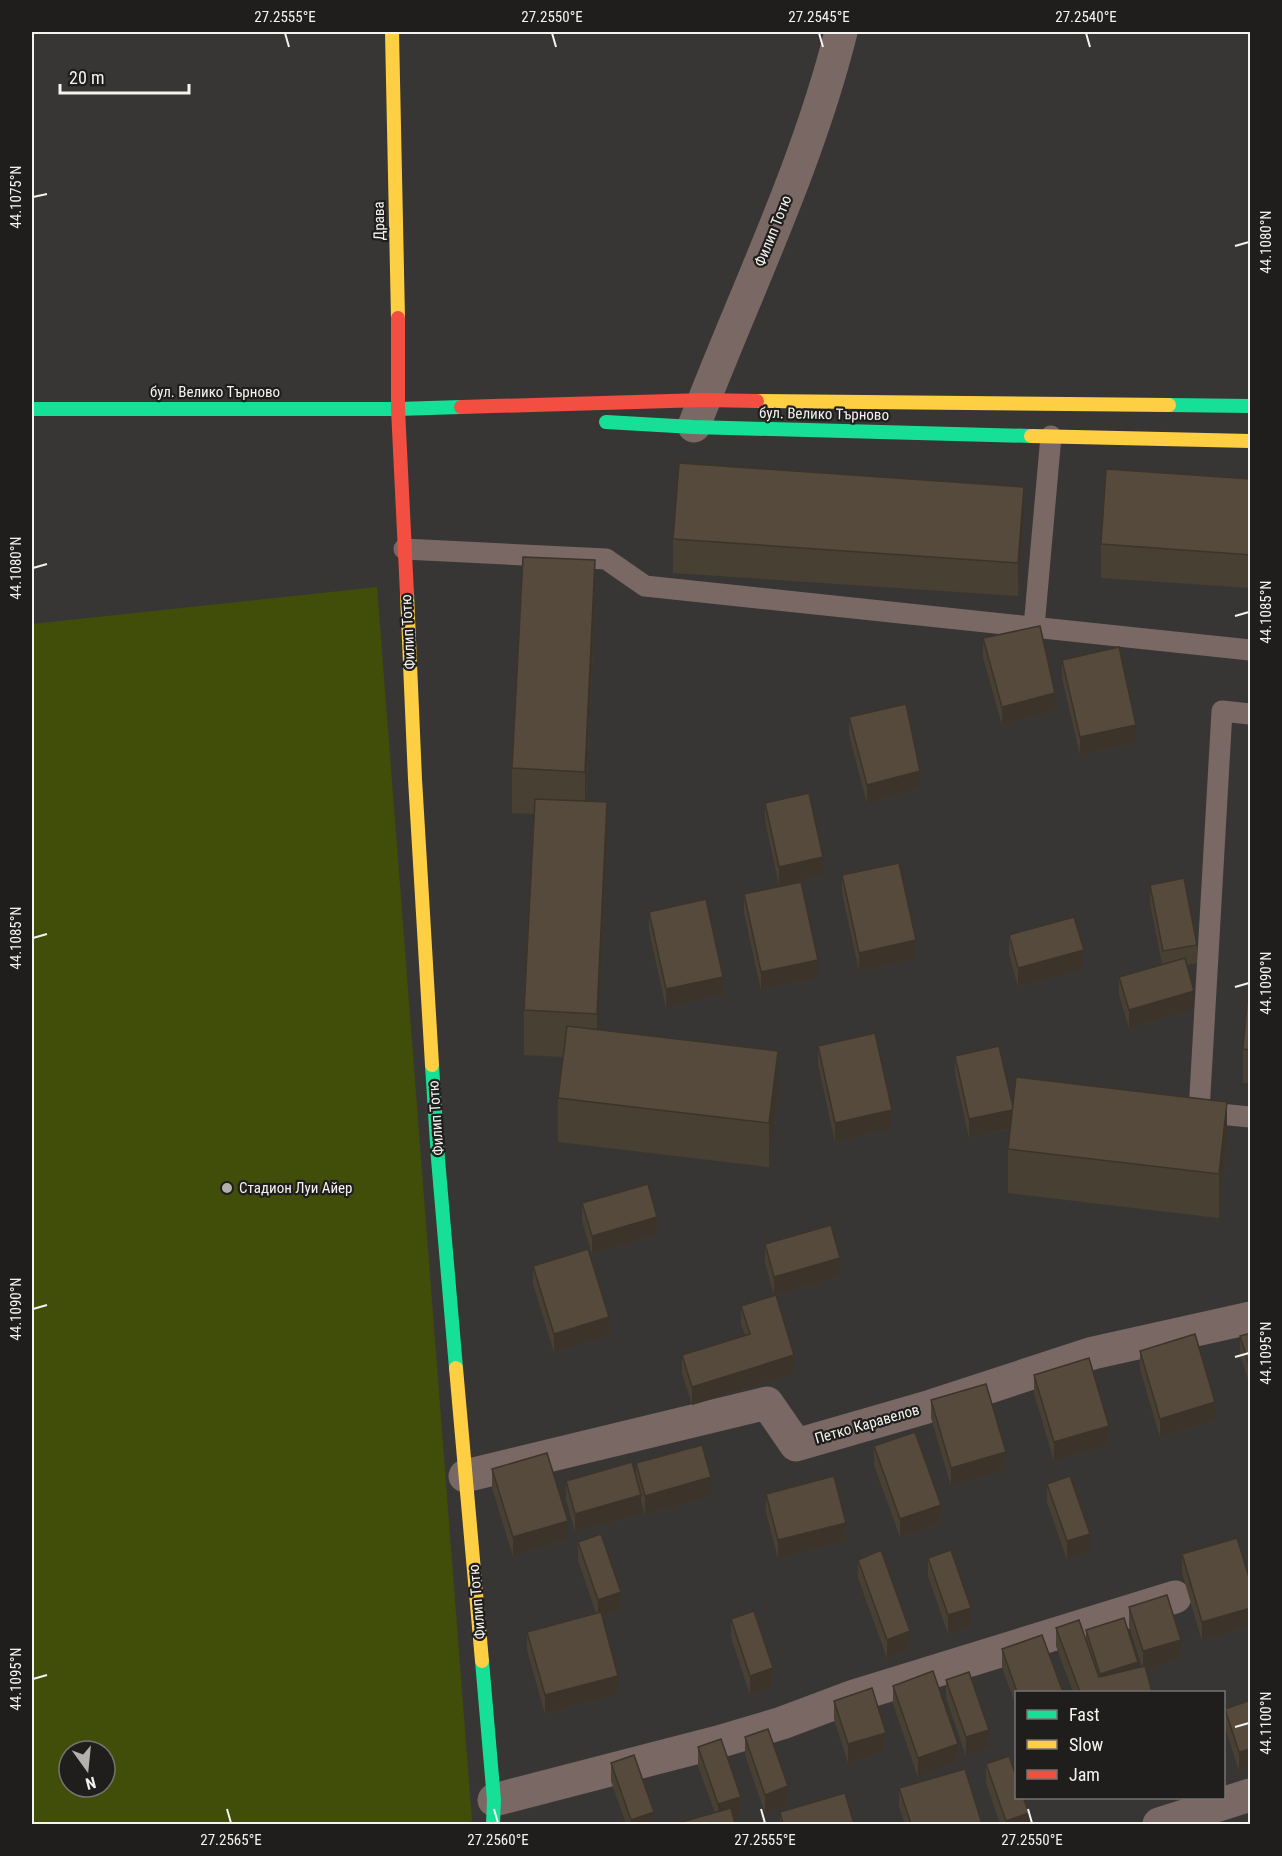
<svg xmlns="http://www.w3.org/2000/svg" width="1282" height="1856" font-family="'Roboto Condensed',sans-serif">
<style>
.green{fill:#404e0a;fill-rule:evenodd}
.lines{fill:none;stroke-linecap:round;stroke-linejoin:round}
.lane{stroke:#796864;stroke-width:21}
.street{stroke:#796864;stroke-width:33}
.fast{stroke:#16e098;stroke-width:14}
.slow{stroke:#ffcf43;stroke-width:14}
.jam{stroke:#f24e42;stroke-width:14}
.wall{fill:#494034}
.shaded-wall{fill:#3c342a}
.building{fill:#554a3c;stroke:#3c342a;stroke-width:1.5}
.ticks{fill:none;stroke:#f5f3f0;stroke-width:2}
.poi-dot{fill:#b3b1ae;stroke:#1f1e1c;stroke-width:2}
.labels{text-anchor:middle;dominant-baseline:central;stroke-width:4.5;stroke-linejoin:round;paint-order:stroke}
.street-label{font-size:15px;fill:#f5f3f0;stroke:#1f1e1c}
.poi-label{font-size:15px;fill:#f5f3f0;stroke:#1f1e1c;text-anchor:start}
.neatline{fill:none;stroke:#f5f3f0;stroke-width:2}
.ticks-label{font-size:15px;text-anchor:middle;fill:#f5f3f0}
</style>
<rect width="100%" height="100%" fill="#383634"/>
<path class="green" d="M377 587 472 1821 459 1824H32V624ZM69 1751H105V1787H69Z"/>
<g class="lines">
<path class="lane" d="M404 549 606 559 645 586 1250 650
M1034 627 1051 436
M1250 714 1222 711 1199 1112 1250 1117"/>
<path class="street" d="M694 426C744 295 807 168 841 32
M465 1476 767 1403 796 1445 931 1406 1093 1353 1250 1318
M494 1800 718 1742 782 1723 854 1696 1175 1597
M1159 1824 1250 1795"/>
<path class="fast" d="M1169 405 1250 406
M32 409H398L461 407
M606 422 693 427 1031 436
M432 1065 438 1159 456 1368
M482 1661 494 1800 493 1824"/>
<path class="slow" d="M392 32 398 318
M757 401 1169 405
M1031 436 1250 441
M407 594 415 779 432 1065
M456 1368 482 1661"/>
<path class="jam" d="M398 318V409L407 594
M461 407 704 400 757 401"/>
</g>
<path class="wall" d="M1251 479V588L1101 578V544Z
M1024 521 1018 596 673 573V539Z
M595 605 586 801 607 846 598 1029 778 1095 769 1167 558 1142V1098L563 1057 524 1055V1010L534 814 512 813V768Z
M983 638 1055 711 1002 725 983 657Z
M1062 660 1136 743 1080 755 1062 678Z
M849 717 920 789 867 803 849 735Z
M765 803 823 875 779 885 765 821Z
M842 875 916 959 859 971 842 893Z
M1150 885 1197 945V963L1187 965 1194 1009 1129 1028 1119 995V977L1162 964 1150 903Z
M744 894 818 978 761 990 744 913Z
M649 912 723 995 666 1008 649 930Z
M1009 935 1084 969 1018 987 1009 954Z
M1251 960V1083H1243V1049Z
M818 1046 892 1129 835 1142 818 1064Z
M955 1056 1013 1107 1227 1146 1219 1218 1008 1193V1149L1010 1129 969 1138 955 1074Z
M582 1203 657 1235 592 1254 582 1221Z
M765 1244 840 1277 774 1295 765 1262Z
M533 1266 609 1336 554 1352 533 1284Z
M741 1306 794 1374 692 1405 682 1373V1355L745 1335 741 1324Z
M1251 1333V1389L1240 1354V1336Z
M1140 1351 1215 1421 1160 1437 1140 1369Z
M1034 1375 1109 1445 1054 1461 1034 1393Z
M931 1400 1006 1470 951 1486 931 1418Z
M874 1446 941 1523 900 1537 874 1465Z
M636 1463 711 1496 645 1515 641 1501V1514L575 1532 566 1499V1481L636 1477Z
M492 1469 568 1539 513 1556 492 1488Z
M1047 1484 1090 1552 1067 1560 1047 1502Z
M766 1494 846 1541 778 1559 766 1512Z
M578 1542 621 1610 602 1617 618 1694 545 1714 527 1650V1632L596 1613 578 1560Z
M1182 1554 1251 1584V1626L1202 1641 1182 1573Z
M928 1558 971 1626 948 1634 928 1576Z
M858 1560 910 1650 887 1658 858 1578Z
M1129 1607 1181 1658 1145 1669 1152 1692H1073L1056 1646V1628L1086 1639V1630L1138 1668 1142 1667 1129 1626Z
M731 1619 773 1687 750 1695 731 1637Z
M1002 1649 1063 1692H1017V1709L1002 1667Z
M946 1680 989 1748 966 1756 946 1698Z
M893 1686 958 1762 918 1777 893 1704Z
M1251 1700V1767L1239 1771 1225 1727V1709Z
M834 1701 886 1751 848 1763 834 1719Z
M745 1737 788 1805 765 1813 745 1755Z
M698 1747 741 1815 733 1818 715 1813 698 1766Z
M611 1763 654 1824H626L611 1781Z
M986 1764 1029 1824H1000L986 1782Z
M899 1788 982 1824H905L899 1807Z
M780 1812 854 1824H780Z"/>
<path class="shaded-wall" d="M1024 487V521L1018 596V563Z
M595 560V605L585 816V772Z
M1055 693V711L1002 725V707Z
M1136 725V743L1080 755V737Z
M920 771V789L867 803V785Z
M607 802V846L597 1058V1014Z
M823 857V875L779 885V867Z
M916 940V959L859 971V953Z
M1084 950V969L1018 987V968Z
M818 960V978L761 990V972Z
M723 977V995L666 1008V989Z
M1194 991V1009L1129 1028V1010Z
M778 1051V1095L769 1167V1123Z
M1227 1102V1146L1219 1218V1174Z
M892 1110V1129L835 1142V1123Z
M1013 1110V1128L969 1138V1119Z
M657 1217V1235L592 1254V1236Z
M840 1258V1277L774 1295V1277Z
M609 1317V1336L554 1352V1334Z
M794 1355V1374L692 1405V1387Z
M1215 1402V1421L1160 1437V1419Z
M1109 1426V1445L1054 1461V1442Z
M1006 1452V1470L951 1486V1468Z
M711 1477V1496L645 1515V1496Z
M641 1495V1514L575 1532V1514Z
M941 1505V1523L900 1537V1519Z
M568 1521V1539L513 1556V1537Z
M846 1523V1541L778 1559V1540Z
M1090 1534V1552L1067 1560V1541Z
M621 1592V1610L598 1618V1600Z
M971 1608V1626L948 1634V1615Z
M1251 1608V1626L1202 1641V1622Z
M910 1631V1650L887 1658V1640Z
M1181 1640V1658L1143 1670V1651Z
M1138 1662V1681L1100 1692V1674Z
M773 1668V1687L750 1695V1676Z
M618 1676V1694L545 1714V1695Z
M989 1730V1748L966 1756V1737Z
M886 1733V1751L848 1763V1744Z
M958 1744V1762L918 1777V1758Z
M1251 1749V1767L1239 1771V1752Z
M788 1786V1805L765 1813V1795Z
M741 1797V1815L718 1823V1804Z
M654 1812V1824H631V1820Z
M1029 1813V1824H1006V1821Z"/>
<path class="building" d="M679 463 1024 487 1018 563 673 539Z
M1106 469 1251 479V555L1101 544Z
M523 557 595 560 585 772 512 768Z
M1040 626 1055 693 1002 707 983 638Z
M1119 647 1136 725 1080 737 1062 660Z
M906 704 920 771 867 785 849 717Z
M809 793 823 857 779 867 765 803Z
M535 799 607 802 597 1014 524 1010Z
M899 863 916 940 859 953 842 875Z
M1184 878 1197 945 1163 951 1150 885Z
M801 882 818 960 761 972 744 894Z
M706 899 723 977 666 989 649 912Z
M1074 917 1084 950 1018 968 1009 935Z
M1185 958 1194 991 1129 1010 1119 977Z
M1251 960V1050L1243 1049Z
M567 1026 778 1051 769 1123 558 1098Z
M875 1033 892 1110 835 1123 818 1046Z
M999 1046 1013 1107 1012 1110 969 1119 955 1056Z
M1016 1077 1227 1102 1219 1174 1008 1149Z
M648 1184 657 1217 592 1236 582 1203Z
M831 1225 840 1258 774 1277 765 1244Z
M588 1249 609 1317 554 1334 533 1266Z
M776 1295 794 1355 692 1387 682 1355 750 1334 741 1306Z
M1251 1333V1371L1240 1336Z
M1195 1334 1215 1402 1160 1419 1140 1351Z
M1089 1358 1109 1426 1054 1442 1034 1375Z
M986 1384 1006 1452 951 1468 931 1400Z
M915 1432 941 1505 900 1519 874 1446Z
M702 1445 711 1477 645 1496 636 1463Z
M547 1453 568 1521 513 1537 492 1469Z
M632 1462 641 1495 575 1514 566 1481Z
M834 1476 846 1523 778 1540 766 1494Z
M1070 1476 1090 1534 1067 1541 1047 1484Z
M601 1534 621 1592 598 1600 578 1542Z
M1237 1538 1251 1584V1608L1202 1622 1182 1554Z
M881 1550 910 1631 887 1640 858 1560Z
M951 1550 971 1608 948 1615 928 1558Z
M1167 1595 1181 1640 1143 1651 1129 1607Z
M754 1611 773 1668 750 1676 731 1619Z
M601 1612 618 1676 545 1695 527 1632Z
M1124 1618 1138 1662 1100 1674 1086 1630Z
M1079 1620 1099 1677 1145 1666 1152 1692H1080L1056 1628Z
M1042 1635 1063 1692H1017L1002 1649Z
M933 1671 958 1744 918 1758 893 1686Z
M969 1672 989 1730 966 1737 946 1680Z
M872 1688 886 1733 848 1744 834 1701Z
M1251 1700V1749L1239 1752 1225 1709Z
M768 1729 788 1786 765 1795 745 1737Z
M721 1739 741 1797 718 1804 698 1747Z
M634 1755 654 1812 631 1820 611 1763Z
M1009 1756 1017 1779V1797H1023L1029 1813 1006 1821 986 1764Z
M965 1769 982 1824H911L899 1788Z
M845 1793 854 1824H783L780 1812Z
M731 1808 735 1824H675Z"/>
<path class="ticks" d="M285 33 289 47M552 33 556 47M819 33 823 47M1086 33 1090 47M33 197 47 194M1235 246 1249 242M33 568 47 564M1235 616 1249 612M33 938 47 934M1235 987 1249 983M33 1309 47 1305M1235 1357 1249 1353M33 1679 47 1675M1235 1727 1249 1723M227 1809 231 1823M494 1809 498 1823M761 1809 765 1823M1028 1809 1032 1823"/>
<circle class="poi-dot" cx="227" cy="1188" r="6"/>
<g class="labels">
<g class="street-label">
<text transform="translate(379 221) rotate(-91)">Драва</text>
<text transform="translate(773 231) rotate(-68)">Филип Тотю</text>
<text x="215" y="392">бул. Велико Търново</text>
<text transform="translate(824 414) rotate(1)">бул. Велико Търново</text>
<text transform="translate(408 632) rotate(-93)">Филип Тотю</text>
<text transform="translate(436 1118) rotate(-94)">Филип Тотю</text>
<text transform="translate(867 1424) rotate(-16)">Петко Каравелов</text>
<text transform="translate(477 1602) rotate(-95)">Филип Тотю</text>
</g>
<g class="poi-label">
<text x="239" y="1188">Стадион Луи Айер</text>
</g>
</g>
<rect width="1282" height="1856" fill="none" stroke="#1f1e1c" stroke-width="66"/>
<rect x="1015" y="1691" width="210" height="108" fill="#1f1e1c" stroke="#757371" stroke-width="1.5"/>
<rect x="1027" y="1710" width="30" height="9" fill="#16e098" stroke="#757371" stroke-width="1.5"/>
<text x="1069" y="1721" font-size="18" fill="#f5f3f0">Fast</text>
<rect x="1027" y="1740" width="30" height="9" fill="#ffcf43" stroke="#757371" stroke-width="1.5"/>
<text x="1069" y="1751" font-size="18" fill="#f5f3f0">Slow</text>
<rect x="1027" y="1770" width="30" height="9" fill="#f24e42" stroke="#757371" stroke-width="1.5"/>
<text x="1069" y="1781" font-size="18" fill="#f5f3f0">Jam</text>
<g transform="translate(87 1769) rotate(165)"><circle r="28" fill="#1f1e1c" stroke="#757371" stroke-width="1.5"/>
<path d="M0-4.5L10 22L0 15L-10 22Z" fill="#b3b1ae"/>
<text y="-9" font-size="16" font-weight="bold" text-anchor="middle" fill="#f5f3f0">N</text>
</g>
<path d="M60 84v9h129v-9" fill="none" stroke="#f5f3f0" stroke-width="3"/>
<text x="69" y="84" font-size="18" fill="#f5f3f0" stroke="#1f1e1c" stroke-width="4.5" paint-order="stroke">20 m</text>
<rect x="33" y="33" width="1216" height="1790" class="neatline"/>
<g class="ticks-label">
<text x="285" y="22">27.2555°E</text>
<text x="552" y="22">27.2550°E</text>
<text x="819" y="22">27.2545°E</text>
<text x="1086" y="22">27.2540°E</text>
<text transform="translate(16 197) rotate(-90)" y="5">44.1075°N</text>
<text transform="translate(1266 242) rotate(-90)" y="5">44.1080°N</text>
<text transform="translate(16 568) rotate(-90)" y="5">44.1080°N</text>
<text transform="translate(1266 612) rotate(-90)" y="5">44.1085°N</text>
<text transform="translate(16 938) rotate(-90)" y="5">44.1085°N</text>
<text transform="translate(1266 983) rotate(-90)" y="5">44.1090°N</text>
<text transform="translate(16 1309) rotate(-90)" y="5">44.1090°N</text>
<text transform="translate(1266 1353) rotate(-90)" y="5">44.1095°N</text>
<text transform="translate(16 1679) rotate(-90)" y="5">44.1095°N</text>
<text transform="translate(1266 1723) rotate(-90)" y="5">44.1100°N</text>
<text x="231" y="1845">27.2565°E</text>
<text x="498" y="1845">27.2560°E</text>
<text x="765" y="1845">27.2555°E</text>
<text x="1032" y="1845">27.2550°E</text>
</g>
</svg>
